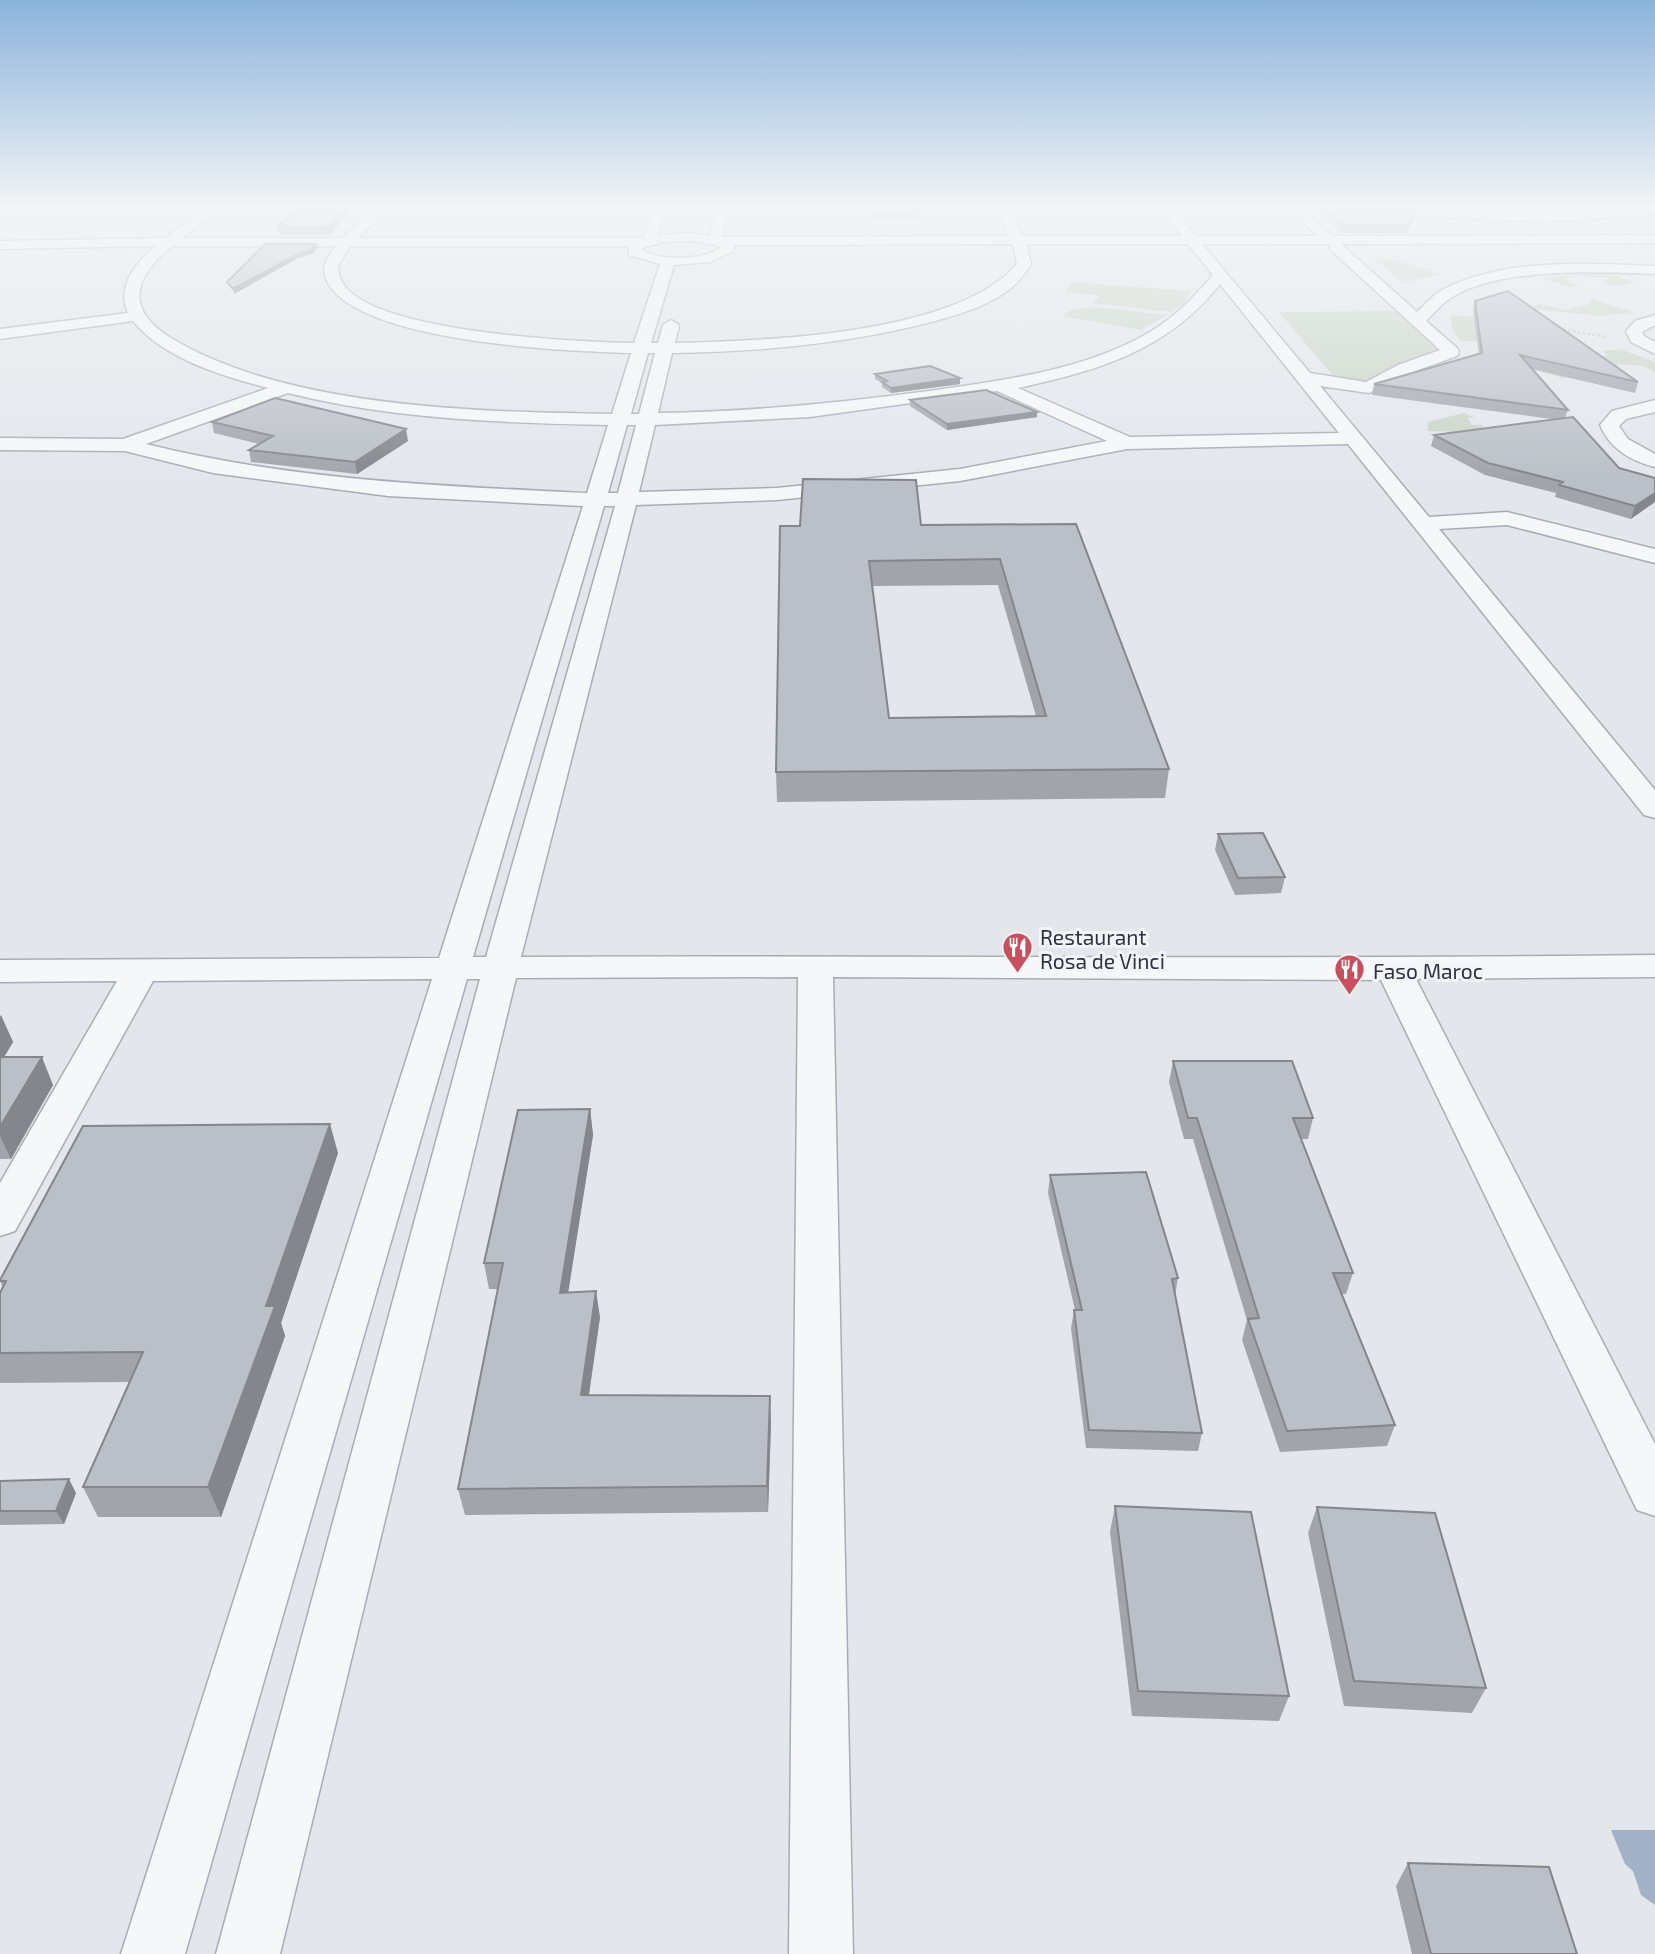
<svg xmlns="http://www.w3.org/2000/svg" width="1655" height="1954" font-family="'Exo 2',sans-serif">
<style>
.green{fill:#c8d4c5}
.water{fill:#a1b2c8}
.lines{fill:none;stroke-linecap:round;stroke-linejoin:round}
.street-casing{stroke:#a8adb5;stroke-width:3}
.path{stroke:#c1c4c9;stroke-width:2.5;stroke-dasharray:2.5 2.5;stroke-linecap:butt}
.street{fill:#f6f7f9;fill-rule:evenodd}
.wall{fill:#a1a4ab;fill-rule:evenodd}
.shaded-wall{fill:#83868b}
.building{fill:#bbbfc7;stroke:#83868b;stroke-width:2;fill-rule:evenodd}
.labels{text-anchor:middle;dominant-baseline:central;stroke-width:6;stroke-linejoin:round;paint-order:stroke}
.poi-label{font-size:21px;fill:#2c3342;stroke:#f3f5f8;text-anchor:start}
</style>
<rect width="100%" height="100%" fill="#e3e6eb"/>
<path class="green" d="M1371 259C1395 258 1419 268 1443 274L1406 282 1398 280 1389 270Z
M1609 273 1636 283 1610 286 1602 283 1609 278 1578 276 1563 279 1580 286 1571 287 1539 278Z
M1071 282 1191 291 1184 303 1171 312 1093 303 1099 296 1065 292Z
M1591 299 1633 312 1602 316 1510 307 1530 309 1538 304 1567 310 1590 304Z
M1096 307 1167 315 1141 330 1062 316 1073 309Z
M1399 311 1440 351 1412 359 1368 383 1334 377 1279 312Z
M1451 315 1475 317 1498 341H1461L1452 329Z
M1620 349 1655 362V373L1644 366 1618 364 1616 368 1562 378 1514 360 1556 356H1607L1603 351Z
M1464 413 1475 418H1468L1472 425H1482V428L1495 433 1428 431V422Z"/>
<path class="water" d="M1611 1830H1655V1905L1641 1895 1633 1871 1625 1864Z"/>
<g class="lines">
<defs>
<path id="street" d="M0 207H224L182 238H343L376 207H389L358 238H643L655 207H667L658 235 690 233 709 236 717 207H729L722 237 1009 236 996 207H1008L1023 236H1182L1159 207H1172L1196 236H1317L1287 207H1301L1332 236 1655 235V243L1341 244 1417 312C1426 304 1434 293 1446 288 1508 258 1588 263 1655 266V274C1599 272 1503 267 1454 296 1443 302 1435 312 1426 321L1457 348 1459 352 1457 356 1410 373 1369 393 1320 386 1429 517 1507 512 1655 549V563L1507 525 1439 529 1655 790V818L1644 815 1348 444 1127 449 960 481 777 500 636 505 521 957C899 955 1277 960 1655 955V977L1416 979 1655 1444V1516L1637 1510 1381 980 833 977 853 1954H789L798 977 516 978 280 1954H216L480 979H467L185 1954H121L432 979 153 981 15 1231 0 1236V1183L117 981 0 982V960L439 958 583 506 388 496 213 473 125 451 0 450V438L123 439 268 388C223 376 164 359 133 321L0 339V329L128 313C116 286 136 263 155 246L0 249V241L165 238 201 213 0 214ZM690 241 716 245 720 248C700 261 663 261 641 250L642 248 662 242ZM1013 244 1017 264C957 335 763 341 675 343L679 325 671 320 663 325 658 343H651L674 265 710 262 734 251V245ZM1027 244H1188L1213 275C1194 297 1175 317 1150 332 1083 371 1004 380 929 391 839 403 749 412 658 413L672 353C753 352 832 345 911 327 944 319 982 310 1010 289 1018 283 1025 273 1031 265ZM1202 244H1330V249L1440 350 1398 365 1366 382 1310 373ZM172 246H335C332 252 326 259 325 265 323 271 326 280 329 285 367 343 566 351 631 353L612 414C480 412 286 408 171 338 124 309 134 277 172 246ZM350 246H629V255L660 264 634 343C579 342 370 333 342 282 339 277 339 271 338 266ZM1220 284 1339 433 1130 437 1018 388C1098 371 1168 350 1220 284ZM648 353H655L639 414H631ZM997 391 1107 441 960 469 777 488 639 492 655 425 810 417ZM288 393C391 419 502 423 608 425L587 493C438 486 291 480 146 444ZM627 425H636L618 493H608ZM604 506H615L486 957H473Z
M1375 207 1516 213 1655 207V210C1580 226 1498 222 1422 215 1408 214 1385 215 1375 207Z
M1655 315V325L1642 332 1644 336 1655 342V354L1631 342 1626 331 1635 321Z
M1655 400V412L1626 419 1619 426 1628 439 1655 454V467C1631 461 1610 449 1600 425L1612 411Z"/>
</defs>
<use href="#street" class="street-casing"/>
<path class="path" d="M1558 329 1608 337"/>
<use href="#street" class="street"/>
</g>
<path class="wall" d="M298 207H354L329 235H279L278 227Z
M870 207H919V219H871Z
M1313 207H1391L1414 217 1406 233H1341Z
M1648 207H1655V220L1646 214Z
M1475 301 1638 382 1635 393 1531 369 1568 410 1565 418 1619 468 1655 478 1631 519 1555 497 1556 493 1485 475 1431 446 1434 435 1552 419 1372 395 1374 384 1479 354 1473 310Z
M875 374 960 378V384L891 393 882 387V383L875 379Z
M910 400 1037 412V417L947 430 910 406Z
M212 422 408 441 357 474 251 462 249 450 259 444 214 433Z
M1076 524 1169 769 1165 798 777 802 776 772 780 526ZM998 585 1036 716 889 718 872 586Z
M1218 834 1285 877 1281 893 1235 895 1215 850Z
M0 1015 13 1042 4 1057 53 1085 11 1159H0Z
M1173 1061 1313 1118 1308 1139H1301L1353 1273 1346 1294H1341L1395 1425 1387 1446 1280 1452 1242 1340 1247 1320 1193 1139H1184L1169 1082Z
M590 1109 593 1135 568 1292 600 1317 589 1395 771 1422 768 1512 465 1515 458 1489 498 1289H489L484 1263Z
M338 1153 281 1323 285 1336 221 1517H98L83 1487 130 1382 0 1383V1293L3 1288 0 1280Z
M1050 1175 1178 1278 1175 1295 1202 1433 1198 1451 1086 1448 1071 1328 1074 1310H1075L1048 1193Z
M0 1481 76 1493 64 1524 0 1525Z
M1115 1506 1289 1696 1279 1721 1132 1716 1110 1532Z
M1317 1507 1486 1688 1472 1713 1344 1706 1308 1533Z
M1408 1863 1577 1954H1412L1396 1886Z"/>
<path class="shaded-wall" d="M345 207H354L329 235 327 227Z
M1416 210 1414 217 1406 233 1408 225Z
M316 244 317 249 312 254 298 258 234 294 233 289Z
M960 378V384L891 393V388Z
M1037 412V417L947 430V424Z
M406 429 408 441 357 474 355 462Z
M1655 493V502L1631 519 1635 506Z
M1 1015 13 1042 0 1064V1017Z
M42 1057 53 1085 11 1159 0 1136V1127Z
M590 1109 593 1135 564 1319 560 1293Z
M330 1124 338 1153 281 1323 285 1336 221 1517 208 1487 266 1306Z
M596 1291 600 1317 585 1421 581 1395Z
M770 1396 771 1422 768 1512 767 1486Z
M69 1479 76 1493 64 1524 56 1511Z"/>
<path class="building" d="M298 207H345L327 227H278Z
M871 207H919V209H872Z
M1322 207H1391L1416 210 1408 225 1343 226Z
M265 244H316L311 250 298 254 233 289 227 282Z
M1508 291 1638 382 1520 355 1568 410 1374 384 1482 353 1475 301Z
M930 366 960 378 891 388 882 382 887 381 875 374Z
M986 390 1037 412 947 424 910 400Z
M275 398 406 429 355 462 249 450 273 436 212 422Z
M1573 417 1619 468 1655 478V493L1635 506 1559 485 1563 482 1488 463 1434 435Z
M803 479 916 480 921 525 1076 524 1169 769 776 772 780 526H800ZM1000 559 1046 716 889 718 869 561Z
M1263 833 1285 877 1238 878 1218 834Z
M0 1057H42L0 1127Z
M1173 1061H1292L1313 1118H1293L1353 1273H1333L1395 1425 1287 1431 1248 1319 1259 1318 1197 1118H1188Z
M590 1109 560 1293 596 1291 581 1395 770 1396 767 1486 458 1489 503 1263H484L518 1110Z
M330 1124 266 1306H275L208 1487H83L143 1352 0 1353V1293L6 1281H0V1280L83 1126Z
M1146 1172 1178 1278 1172 1279 1202 1433 1089 1430 1074 1310H1082L1050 1175Z
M69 1479 56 1511H0V1481Z
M1115 1506 1251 1512 1289 1696 1138 1691Z
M1317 1507 1435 1513 1486 1688 1354 1681Z
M1408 1863 1549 1867 1577 1954H1431Z"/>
<linearGradient id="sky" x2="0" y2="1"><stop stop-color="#8bb3db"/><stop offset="0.43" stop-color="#f2f4f6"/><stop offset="1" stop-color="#f2f4f6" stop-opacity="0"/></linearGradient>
<rect width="1655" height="481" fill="url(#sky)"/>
<defs>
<symbol id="restaurant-pin" viewBox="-11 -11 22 30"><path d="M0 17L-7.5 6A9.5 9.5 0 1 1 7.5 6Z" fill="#c8505e" stroke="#f3f5f8"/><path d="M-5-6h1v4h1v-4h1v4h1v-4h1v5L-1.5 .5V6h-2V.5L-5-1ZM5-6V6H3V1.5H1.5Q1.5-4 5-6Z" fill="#fff"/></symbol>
</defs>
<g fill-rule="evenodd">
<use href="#restaurant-pin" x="1000" y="930" width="35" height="47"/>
<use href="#restaurant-pin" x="1332" y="952" width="35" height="47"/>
</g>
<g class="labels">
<g class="poi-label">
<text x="1040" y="936">Restaurant<tspan x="1040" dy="24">Rosa de Vinci</tspan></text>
<text x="1373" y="970">Faso Maroc</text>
</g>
</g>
</svg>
